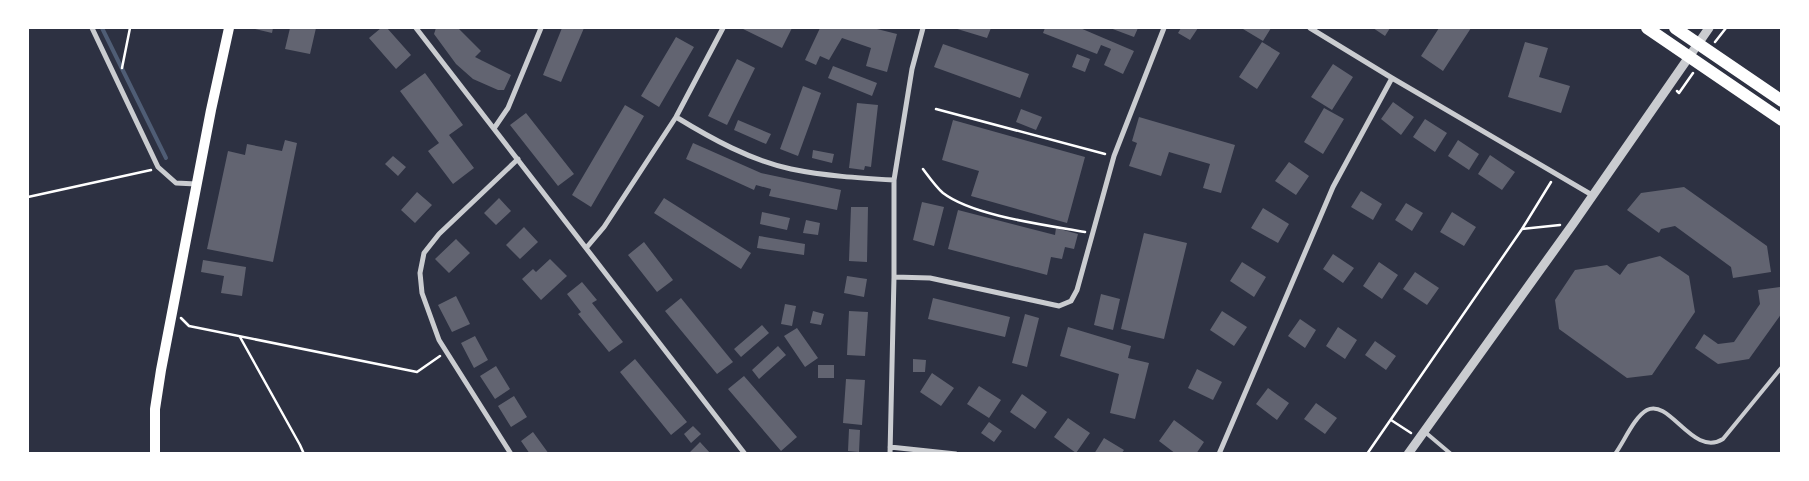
<svg xmlns="http://www.w3.org/2000/svg" width="1809" height="481" font-family="Manrope,sans-serif">
<style>
.lines{fill:none;stroke-linecap:round;stroke-linejoin:round}
.stream{stroke:#4f5d75;stroke-width:4}
.building{fill:#626471}
.path{stroke:#fff;stroke-width:2.5}
.service{stroke:#caccd0;stroke-width:4}
.minor{stroke:#caccd0;stroke-width:5}
.tertiary{stroke:#caccd0;stroke-width:9}
.secondary{stroke:#fff;stroke-width:10}
.trunk{stroke:#fff;stroke-width:12}
</style>
<rect width="100%" height="100%" fill="#2d3142"/>
<g class="lines">
<path class="stream" d="M102 28 166 158"/>
</g>
<path class="building" d="M251 28H273L272 33Z
M290 28H316L310 54 285 49Z
M381 28H387L411 55 396 69 369 38Z
M436 28H458L481 51 475 57 511 75 504 90H498L473 79 456 64 434 34Z
M562 28H584L561 82 543 75Z
M741 28H792L782 48Z
M820 28H873L897 34 887 72 866 66 871 48 842 38 829 60 820 56 816 65 805 60Z
M954 28H991L987 38Z
M1045 28H1080L1134 51 1123 74 1104 65 1111 49 1101 45 1097 54 1043 33Z
M1110 28H1138L1134 37Z
M1181 28H1198L1190 40 1178 33Z
M1243 28H1271L1263 41 1243 29Z
M1373 28H1390L1385 36Z
M1439 28H1471L1443 71 1421 56Z
M676 37 694 47 659 107 641 96Z
M1262 42 1280 53 1257 89 1239 77Z
M1525 42 1548 48 1539 77 1570 86 1561 113 1508 97Z
M943 44 1029 74 1020 98 934 67Z
M1077 54 1090 59 1085 72 1072 67Z
M737 59 755 68 727 125 708 116Z
M1333 64 1353 77 1332 110 1311 97Z
M833 66 877 83 872 96 828 78Z
M425 73 463 125 449 135 474 168 453 184 428 151 439 143 400 91Z
M803 86 821 93 798 156 780 149Z
M1393 102 1414 117 1401 135 1381 119Z
M857 103 878 105 871 167 865 166 864 170 849 168Z
M625 105 644 116 591 207 572 195Z
M1324 108 1344 119 1323 154 1304 142Z
M1021 109 1042 117 1036 130 1016 122Z
M526 113 574 174 558 186 510 125Z
M1139 117 1235 145 1221 193 1203 188 1210 164 1169 152 1161 176 1129 166 1137 143 1132 141Z
M1425 119 1447 133 1435 152 1413 137Z
M738 120 771 134 766 144 734 130Z
M953 120 1085 157 1067 223 971 196 979 171 942 160Z
M285 140 297 143 273 262 207 249 228 151 245 155 247 144 282 151Z
M1458 140 1479 154 1469 170 1448 156Z
M693 143 761 173 841 190 837 210 769 196 771 189 756 185 754 190 686 159Z
M813 150 834 154 832 163 812 158Z
M1490 155 1515 172 1502 190 1478 174Z
M393 156 406 167 398 176 385 164Z
M1289 162 1309 176 1296 195 1275 181Z
M1684 187 1767 246 1771 272 1733 278 1731 267 1675 226 1661 229 1659 233 1627 210 1641 193Z
M1361 191 1382 204 1373 220 1351 207Z
M417 192 432 205 415 223 401 210Z
M499 198 511 211 496 225 484 213Z
M664 198 751 253 741 269 654 213Z
M922 202 944 207 934 246 913 240Z
M1406 203 1423 213 1412 231 1395 220Z
M851 207H868L867 262 849 261Z
M1263 208 1289 224 1278 243 1251 228Z
M958 210 1055 235 1056 228 1078 234 1074 249 1065 247 1062 259 1051 257 1047 275 948 249Z
M762 212 790 218 787 230 760 224Z
M1452 212 1476 227 1464 246 1440 232Z
M806 220 820 223 818 235 803 233Z
M524 227 538 242 520 259 506 245Z
M1144 233 1187 243 1164 339 1121 329Z
M759 236 805 244 804 255 757 248Z
M456 239 470 253 449 273 435 259Z
M644 242 673 280 657 292 628 255Z
M1333 254 1354 268 1343 283 1323 269Z
M1660 256 1689 276 1695 312 1652 375 1627 378 1559 329 1555 300 1575 270 1607 265 1620 275 1628 264Z
M550 259 567 276 541 300 522 279 533 269 536 272Z
M203 260 246 267 242 296 221 293 224 276 201 272Z
M1242 262 1266 277 1254 297 1230 281Z
M1379 262 1398 275 1382 299 1363 286Z
M1415 272 1439 288 1427 305 1403 289Z
M847 276 867 279 864 297 844 293Z
M582 282 597 300 592 303 623 342 609 352 578 314 581 312 567 294Z
M1780 287 1782 313 1749 359 1718 364 1695 348 1704 334 1718 344 1734 342 1760 304 1758 290Z
M1101 294 1120 299 1113 330 1094 325Z
M456 296 470 324 452 332 438 305Z
M681 298 733 362 717 374 665 311Z
M933 298 1010 317 1005 337 928 319Z
M785 304 796 306 792 326 781 324Z
M813 311 824 314 821 325 810 323Z
M849 311 868 312 865 356 847 355Z
M1222 311 1247 327 1234 346 1210 330Z
M1025 314 1039 318 1027 367 1012 363Z
M1300 319 1316 330 1305 348 1288 336Z
M762 325 769 333 741 357 734 349Z
M1068 327 1131 346 1128 358 1149 363 1135 419 1110 413 1119 374 1060 356Z
M1338 327 1357 340 1345 359 1326 346Z
M797 328 818 358 805 367 784 336Z
M475 336 488 360 474 368 461 343Z
M1375 341 1396 356 1386 370 1365 355Z
M778 346 786 355 759 379 752 370Z
M635 359 687 422 671 435 620 372Z
M913 359 926 360 925 372H913Z
M818 365H834V378H818Z
M496 366 510 389 495 399 480 376Z
M1197 369 1222 382 1213 400 1188 388Z
M932 373 954 388 941 406 920 392Z
M744 376 797 437 781 451 728 389Z
M846 379 865 380 862 425 843 423Z
M979 386 1001 400 989 418 967 404Z
M1268 388 1289 403 1277 420 1256 404Z
M1022 394 1047 412 1035 429 1010 412Z
M514 396 527 417 511 427 498 406Z
M1316 403 1337 418 1325 434 1304 419Z
M1068 418 1090 433 1076 453 1054 437Z
M1174 420 1204 442 1196 454H1176L1159 441Z
M989 422 1002 431 994 442 981 433Z
M693 426 701 434 691 443 684 434Z
M849 429 860 430 859 452 848 451Z
M533 432 549 454H530L521 441Z
M1104 438 1124 450 1121 454H1094Z
M700 442 711 454H688Z"/>
<g class="lines">
<path class="path" d="M1715 42 1726 28
M122 68 130 28
M1677 91 1679 93 1693 73
M936 109 1105 154
M923 169C929 177 936 187 943 193 973 216 1046 225 1085 232
M28 197 151 170
M1522 229 1560 225
M181 318 189 326 417 372 440 356
M240 337 300 445 304 454
M1391 420 1411 433
M1367 454 1522 229 1551 182"/>
<path class="service" d="M1425 432 1451 454
M1615 454C1624 442 1634 417 1647 410 1670 398 1693 458 1723 439L1782 367"/>
<path class="minor" d="M92 28 158 167 176 183 196 184
M416 28 745 454
M1310 28 1392 78 1592 195
M676 117C712 139 750 160 791 169 825 176 859 178 894 180
M495 127 508 108 541 28
M587 247 604 227 676 117 723 28
M894 277 930 278 1059 306 1071 301 1077 290 1114 156 1164 28
M890 447 956 454
M511 454 439 340 422 293 420 273 424 253 439 234 518 159
M890 454 894 277V180L912 69 923 28
M1219 454 1333 187 1392 78"/>
<path class="tertiary" d="M1408 454 1573 224 1709 28"/>
<path class="secondary" d="M155 454V409L161 370 211 110 229 28"/>
<path class="trunk" d="M1647 28 1782 120
M1675 28 1782 101"/>
</g>
<rect width="1809" height="481" fill="none" stroke="#ffffff" stroke-width="58"/>
</svg>
